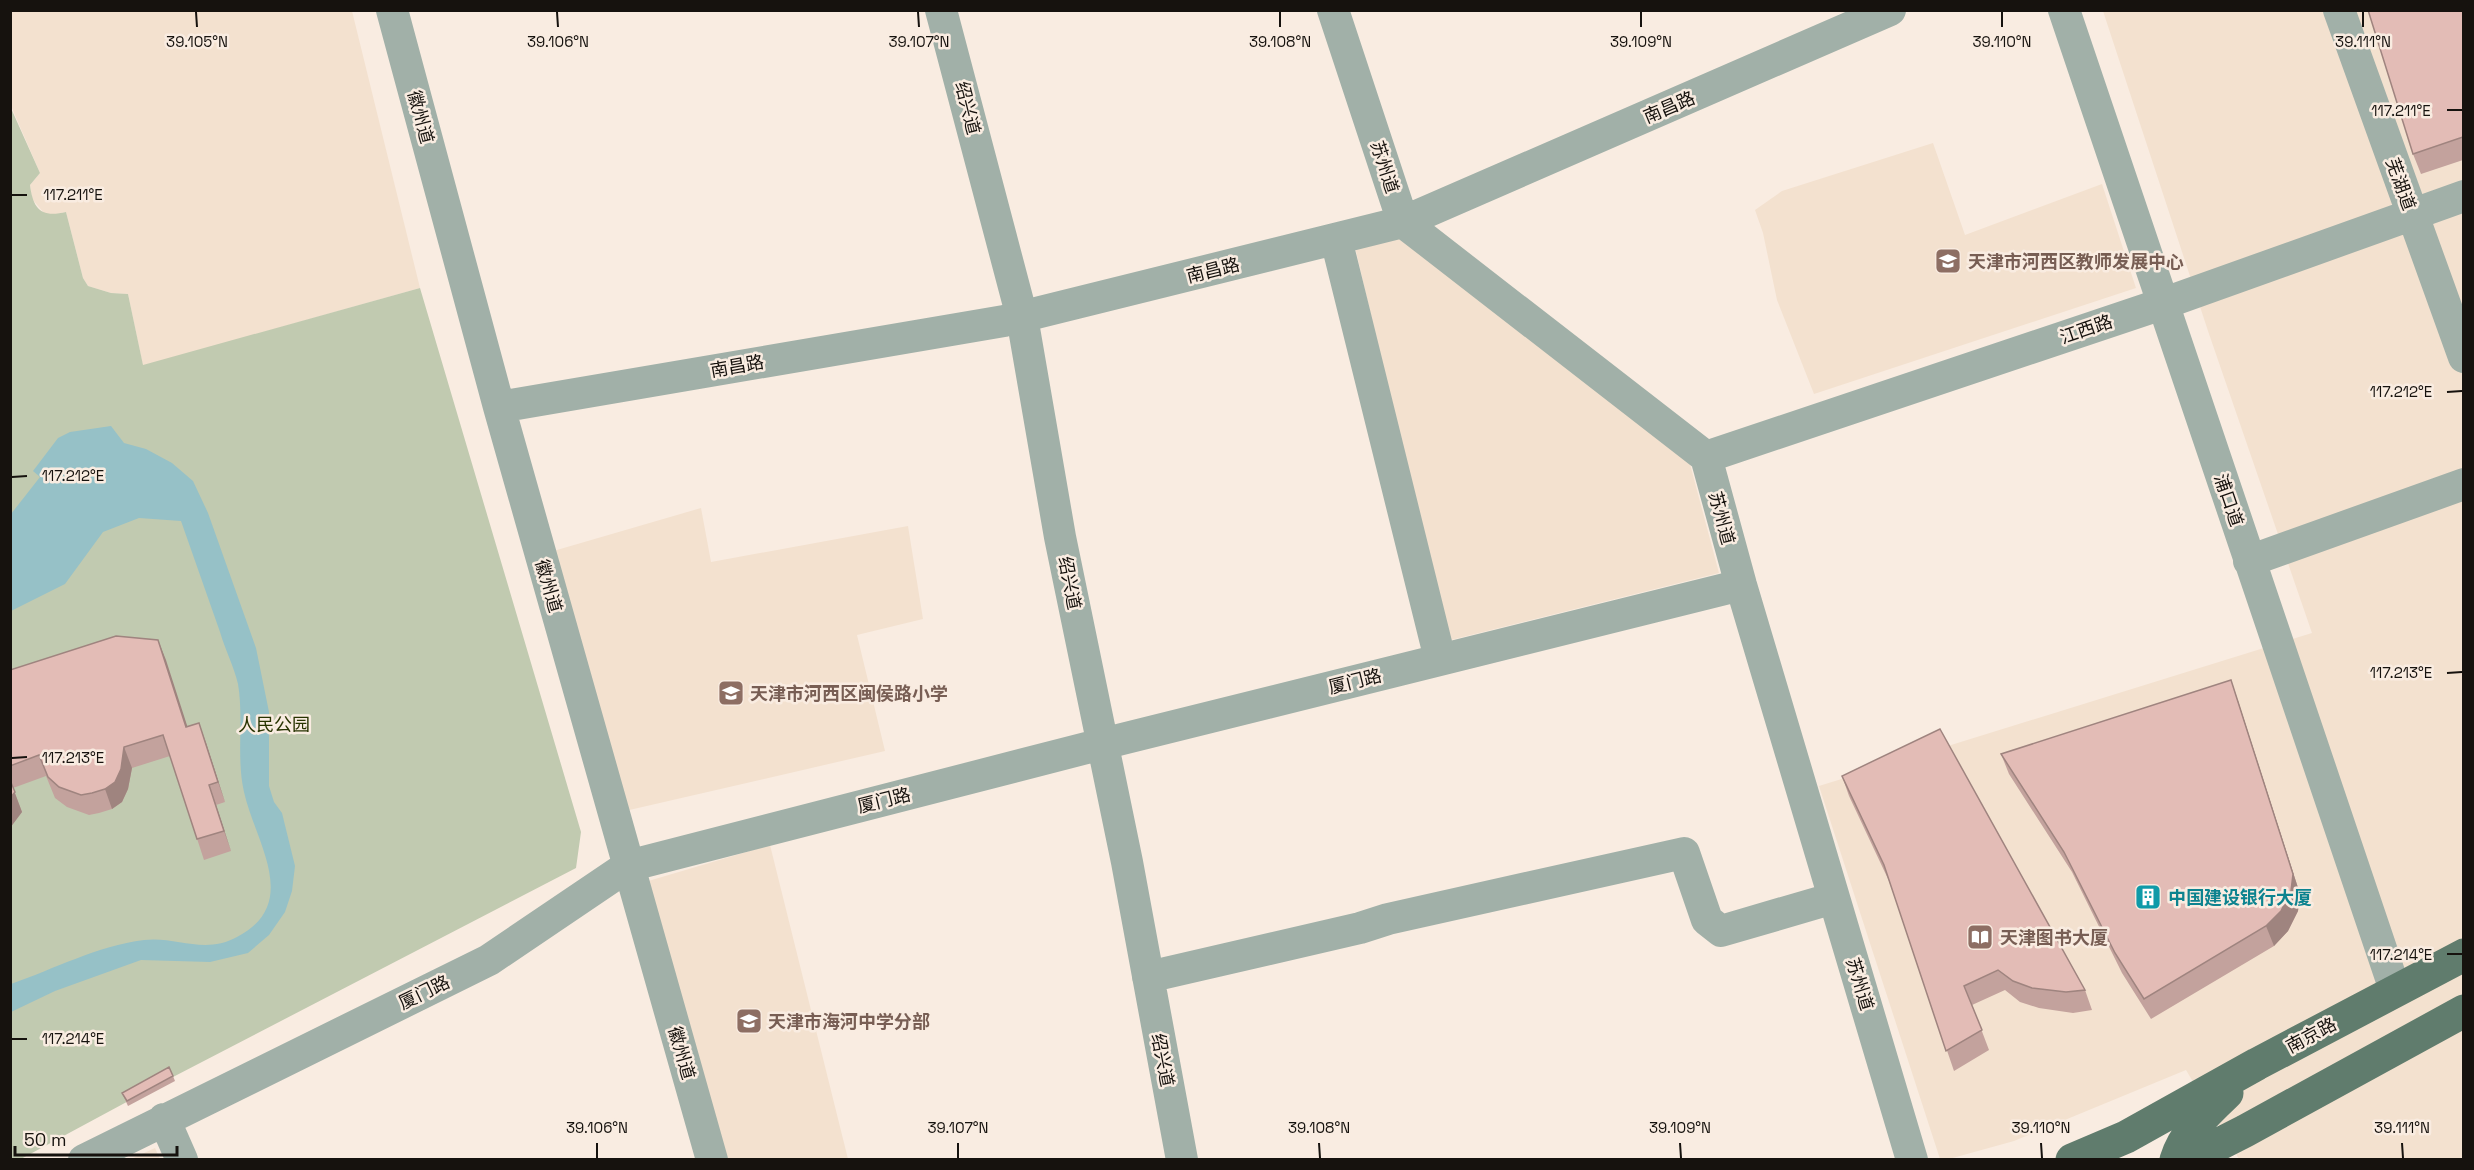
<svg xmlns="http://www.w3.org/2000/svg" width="2474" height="1170" font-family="'Space Grotesk','Noto Sans SC',sans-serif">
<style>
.built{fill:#f3e1cf}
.green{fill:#c1cab0}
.water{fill:#96c1c7}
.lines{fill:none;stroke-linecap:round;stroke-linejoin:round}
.minor{stroke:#a1b0a8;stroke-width:32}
.major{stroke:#607c6d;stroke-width:33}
.wall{fill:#c3a29d}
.shaded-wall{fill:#9f847f}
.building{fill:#e3bcb6;stroke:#9f847f;stroke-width:1.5}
.ticks{fill:none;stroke:#16120e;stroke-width:2}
.labels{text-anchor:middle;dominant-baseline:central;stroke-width:5;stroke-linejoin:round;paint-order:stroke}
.street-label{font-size:18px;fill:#16120e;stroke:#f9ece1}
.education-label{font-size:18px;font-weight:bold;fill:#785e54;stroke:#f9ece1;text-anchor:start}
.park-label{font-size:18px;fill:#273300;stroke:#f9ece1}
.culture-label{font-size:18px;font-weight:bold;fill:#0d838f;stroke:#f9ece1;text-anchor:start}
.ticks-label{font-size:15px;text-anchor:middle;fill:#16120e;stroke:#f9ece1;stroke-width:5;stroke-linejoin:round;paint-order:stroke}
</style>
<rect width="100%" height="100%" fill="#f9ece1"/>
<path class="built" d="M10 11H352L420 288 143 366 128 294 111 293 88 286 83 278 66 212 52 215 44 213 32 199 30 185 40 173 11 106Z
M2103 11H2463V1159H2239L2186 1070 2014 1141 1949 1159H1940L1819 786 2312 633 2208 331Z
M1933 143 1965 235 2102 184 2136 288 1814 394 1777 300 1763 233 1755 210 1782 191Z
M1401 234 1690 464 1719 573 1447 641 1355 247Z
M701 508 711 562 908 526 923 619 857 635 885 751 625 811 550 552Z
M770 845 848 1159H724L645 882Z
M155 1148 160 1159H131Z"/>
<path class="green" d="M10 106 40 173 30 185C33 209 41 218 66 212L83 278 88 286 111 293 128 294 143 365 420 288 581 832 576 868 173 1077 19 1160 10 1159Z"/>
<path class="water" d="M111 426 124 443 146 449 172 463 193 481 208 513 256 648 269 712V786L274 802 282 813 295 866 292 891 285 912 269 935 248 953 210 962 141 960 55 991 11 1012V984C54 969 97 946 144 940 176 936 204 955 237 937 302 903 255 842 244 792 236 757 244 719 238 684 234 667 225 649 220 632 207 595 194 558 181 521L139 518 103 532 65 584 11 611 10 546 12 544 11 514 40 477 33 471 58 438 70 432Z"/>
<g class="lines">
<path class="minor" d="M392 10 499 407 712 1160
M941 10 1022 317 1060 537 1127 862 1182 1160
M1333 10 1403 222 1706 457 1741 585 1912 1160
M2064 10 2395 990
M2339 10 2464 357
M1336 239 1440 659
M499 407 1004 321 1403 222 1890 10
M1706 457 2162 304 2464 196
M2249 561 2464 484
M1148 977 1360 928 1388 919 1684 853 1707 920 1721 931 1834 898
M164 1119 182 1160
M84 1160 489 960 628 866 1102 744 1741 585"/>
<path class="major" d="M2072 1160 2126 1137 2257 1064 2464 955
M2176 1160C2184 1133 2208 1111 2227 1093
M2188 1160 2245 1131 2464 1011"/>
</g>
<path class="wall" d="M2463 10V160L2421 174 2413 154Z
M158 640 187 727 206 743 225 802 216 805 231 851 204 860 170 756 132 768 128 789 122 802 112 809 99 813 89 815 67 807 55 798 46 776 13 788 22 812 10 828V670Z
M2238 701 2300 894 2298 911 2288 931 2274 946 2151 1019 2122 973 2072 872 2009 774 2001 754Z
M1842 776 2085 990 2092 1010 2073 1013 2039 1008 2020 1002 2005 990 1972 1005 1989 1050 1954 1071 1889 881 1849 796Z
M173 1076 175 1081 128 1106 122 1093Z"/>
<path class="shaded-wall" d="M158 640 166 660 194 747 186 727Z
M2231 680 2238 701 2300 894 2298 911 2288 931 2274 946 2266 926Z
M199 723 206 743 225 802 218 782Z
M124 747 132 768 128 789 122 802 112 809 105 789Z
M10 780 22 812 10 828Z
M209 785 216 805 231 851 224 831Z"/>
<path class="building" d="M2368 10H2463V137L2413 154Z
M116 636 158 640 186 727 199 723 218 782 209 785 224 831 197 839 163 735 124 747 121 769 115 782 105 789 92 793 81 795 59 787 48 777 39 755 10 766V670Z
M2231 680 2293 874 2291 891 2281 911 2266 926 2144 999 2115 953 2064 852 2001 754Z
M1940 729 2085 990 2066 992 2032 988 2013 981 1998 970 1964 986 1982 1030 1946 1051 1884 865 1842 776Z
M10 780 15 792 10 798Z
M169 1067 173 1076 127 1101 122 1093Z"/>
<path class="ticks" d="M196 12 197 27M557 12 558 27M918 12 919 27M1280 12V27M1641 12V27M2002 12V27M2363 12V27M2447 110H2462M12 195H27M2447 392 2462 391M12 477 27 476M2447 673 2462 672M12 758 27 757M2447 954H2462M12 1039H27M597 1143V1158M958 1143V1158M1319 1143 1320 1158M1680 1143 1681 1158M2041 1143 2042 1158M2402 1143 2403 1158"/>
<defs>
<symbol id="school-square" viewBox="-11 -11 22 22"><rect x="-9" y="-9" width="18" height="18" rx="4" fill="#8d6e63" stroke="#f9ece1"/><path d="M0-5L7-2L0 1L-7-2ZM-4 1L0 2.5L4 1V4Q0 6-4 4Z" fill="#fff"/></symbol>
<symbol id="building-square" viewBox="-11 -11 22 22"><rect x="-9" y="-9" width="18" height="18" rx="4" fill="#0f9aa8" stroke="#f9ece1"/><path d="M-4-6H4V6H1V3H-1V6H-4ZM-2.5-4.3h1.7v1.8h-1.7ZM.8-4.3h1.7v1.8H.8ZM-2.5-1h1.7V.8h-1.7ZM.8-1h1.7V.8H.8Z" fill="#fff"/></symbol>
<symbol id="library-square" viewBox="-11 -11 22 22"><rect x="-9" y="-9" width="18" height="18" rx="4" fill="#8d6e63" stroke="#f9ece1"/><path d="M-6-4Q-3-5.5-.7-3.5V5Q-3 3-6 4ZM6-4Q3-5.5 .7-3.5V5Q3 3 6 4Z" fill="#fff"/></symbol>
</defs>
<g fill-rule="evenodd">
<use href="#school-square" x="1933" y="246" width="30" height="30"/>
<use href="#school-square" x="716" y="678" width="30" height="30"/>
<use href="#building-square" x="2133" y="882" width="30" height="30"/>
<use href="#library-square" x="1965" y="922" width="30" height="30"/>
<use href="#school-square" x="734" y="1006" width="30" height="30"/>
</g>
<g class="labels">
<g class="street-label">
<text transform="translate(1669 107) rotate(-23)">南昌路</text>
<text transform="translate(968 108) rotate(76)">绍兴道</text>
<text transform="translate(421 117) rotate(75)">徽州道</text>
<text transform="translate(1385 167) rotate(72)">苏州道</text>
<text transform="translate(2401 184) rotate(70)">芜湖道</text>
<text transform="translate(1213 270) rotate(-14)">南昌路</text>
<text transform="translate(2086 329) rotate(-19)">江西路</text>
<text transform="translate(737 366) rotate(-10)">南昌路</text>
<text transform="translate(2229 500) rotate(71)">浦口道</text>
<text transform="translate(1722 518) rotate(75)">苏州道</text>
<text transform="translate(1070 583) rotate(79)">绍兴道</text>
<text transform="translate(549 586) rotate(74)">徽州道</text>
<text transform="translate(1355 681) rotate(-14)">厦门路</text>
<text transform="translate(884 800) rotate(-14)">厦门路</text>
<text transform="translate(1860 984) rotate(73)">苏州道</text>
<text transform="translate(424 992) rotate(-26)">厦门路</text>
<text transform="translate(2311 1035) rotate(-28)">南京路</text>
<text transform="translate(682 1053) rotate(74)">徽州道</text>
<text transform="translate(1163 1060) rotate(79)">绍兴道</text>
</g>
<g class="education-label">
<text x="1968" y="261">天津市河西区教师发展中心</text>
<text x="750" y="693">天津市河西区闽侯路小学</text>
<text x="2000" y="937">天津图书大厦</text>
<text x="768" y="1021">天津市海河中学分部</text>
</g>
<g class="park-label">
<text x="274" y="724">人民公园</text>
</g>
<g class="culture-label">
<text x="2168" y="897">中国建设银行大厦</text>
</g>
</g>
<g class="ticks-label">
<text x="197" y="47">39.105°N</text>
<text x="558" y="47">39.106°N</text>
<text x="919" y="47">39.107°N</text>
<text x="1280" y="47">39.108°N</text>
<text x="1641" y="47">39.109°N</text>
<text x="2002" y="47">39.110°N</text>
<text x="2363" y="47">39.111°N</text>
<text x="2401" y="116">117.211°E</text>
<text x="73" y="200">117.211°E</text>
<text x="2401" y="397">117.212°E</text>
<text x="73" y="481">117.212°E</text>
<text x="2401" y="678">117.213°E</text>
<text x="73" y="763">117.213°E</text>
<text x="2401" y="960">117.214°E</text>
<text x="73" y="1044">117.214°E</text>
<text x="597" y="1133">39.106°N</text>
<text x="958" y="1133">39.107°N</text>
<text x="1319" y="1133">39.108°N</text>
<text x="1680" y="1133">39.109°N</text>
<text x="2041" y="1133">39.110°N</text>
<text x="2402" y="1133">39.111°N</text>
</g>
<rect width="2474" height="1170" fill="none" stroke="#16120e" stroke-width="24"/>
<path d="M15 1146v9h162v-9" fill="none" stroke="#16120e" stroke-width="3"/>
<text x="24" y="1146" font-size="18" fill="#16120e" stroke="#f9ece1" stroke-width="4.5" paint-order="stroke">50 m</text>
</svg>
